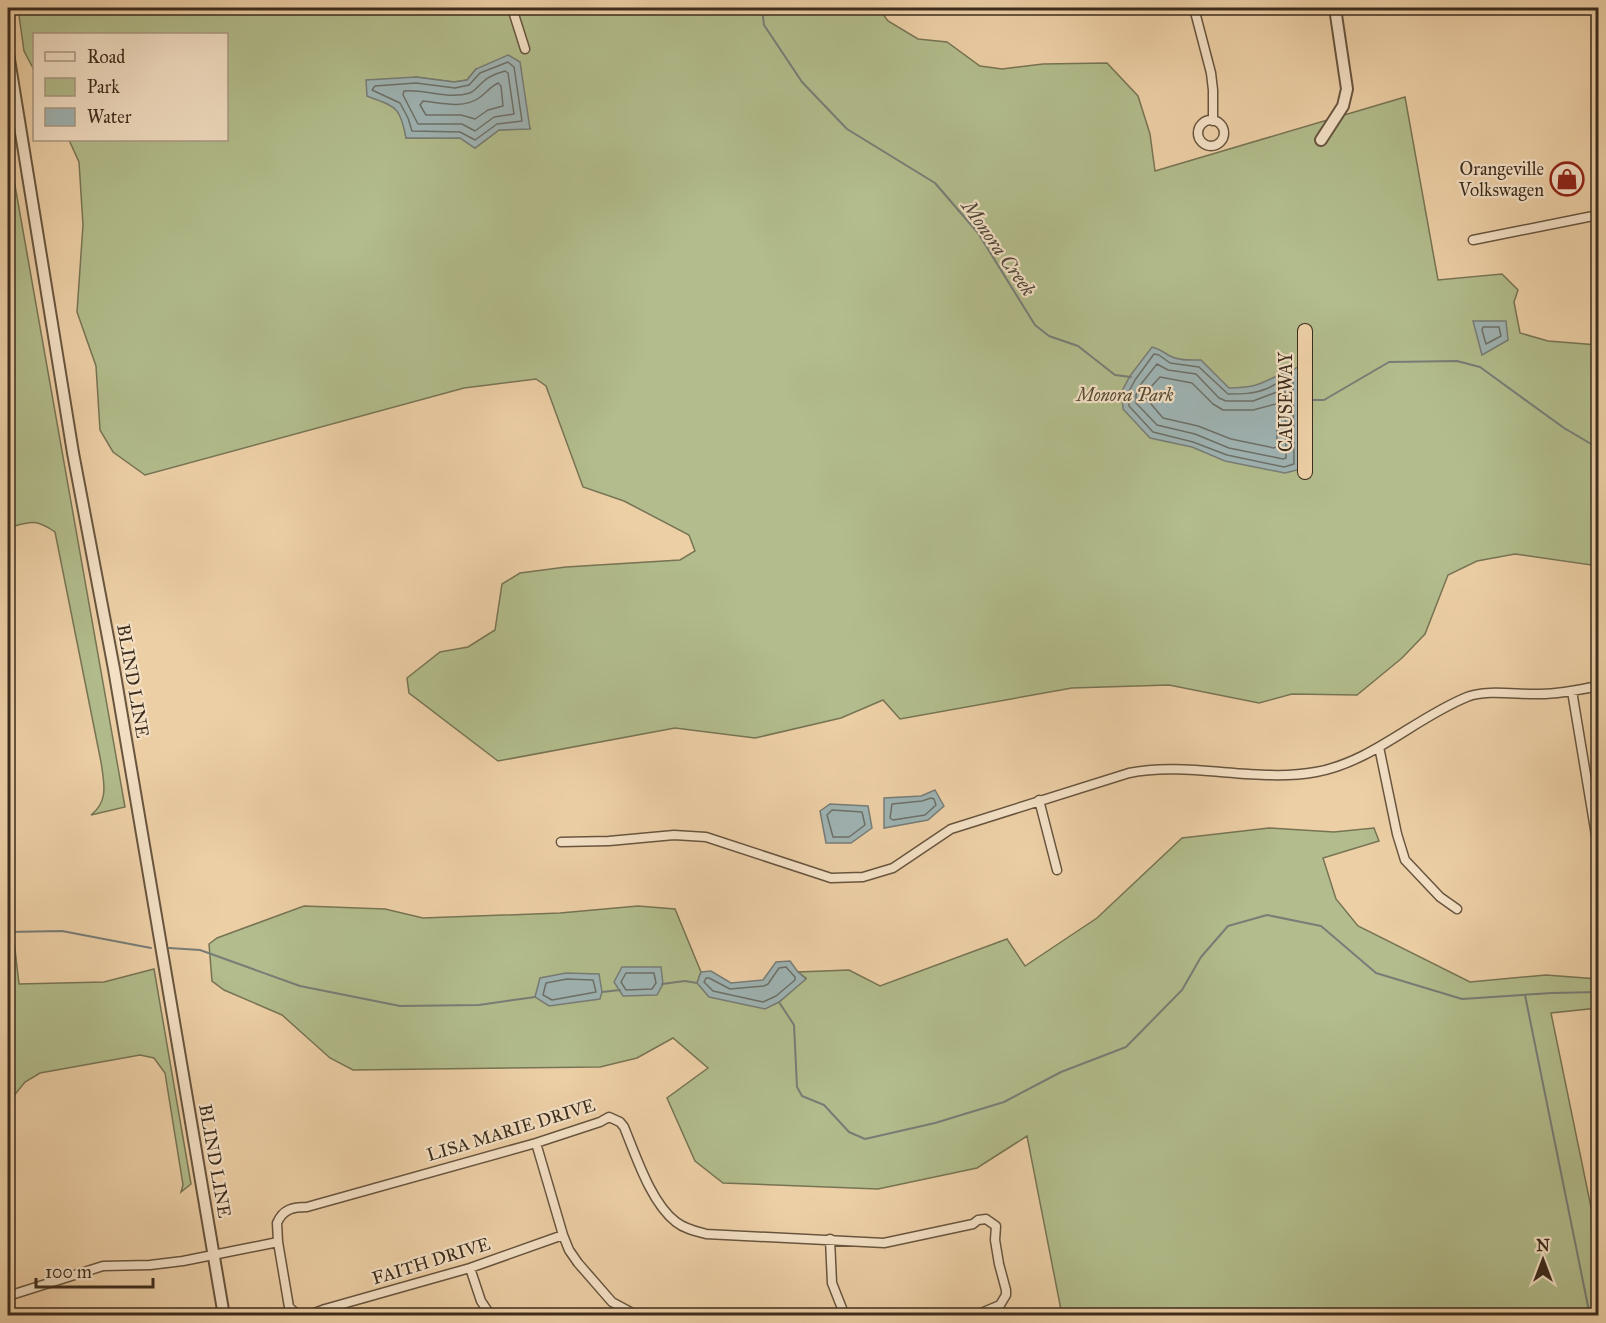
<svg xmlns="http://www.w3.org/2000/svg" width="1606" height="1323" font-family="'IM FELL Great Primer',serif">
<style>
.green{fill:#b2bc8c;stroke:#777454;stroke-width:1.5;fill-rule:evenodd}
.water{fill:#9eb3b3;stroke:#777d77;stroke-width:1.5}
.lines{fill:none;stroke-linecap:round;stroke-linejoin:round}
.shore{stroke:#6d7068;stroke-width:1.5}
.stream{stroke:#777d77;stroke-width:2}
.minor-casing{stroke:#68553f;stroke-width:11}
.tertiary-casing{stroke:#68553f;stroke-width:14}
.trunk-casing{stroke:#3c2c1d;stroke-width:16}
.minor{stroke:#f3e0c5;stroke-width:8}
.tertiary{stroke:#f3e0c5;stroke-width:10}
.trunk{stroke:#edcfa6;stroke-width:14}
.labels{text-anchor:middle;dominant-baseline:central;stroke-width:4.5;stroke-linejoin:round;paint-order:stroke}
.poi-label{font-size:18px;fill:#3c2c1d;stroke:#f3e0c5;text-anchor:end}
.park-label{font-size:18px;font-style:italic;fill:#544933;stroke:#f3e0c5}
.street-label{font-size:18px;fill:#3c2c1d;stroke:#f3e0c5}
.water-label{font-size:20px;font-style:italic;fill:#50473b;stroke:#f3e0c5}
</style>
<rect width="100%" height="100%" fill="#edcfa6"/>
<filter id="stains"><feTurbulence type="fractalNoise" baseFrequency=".00333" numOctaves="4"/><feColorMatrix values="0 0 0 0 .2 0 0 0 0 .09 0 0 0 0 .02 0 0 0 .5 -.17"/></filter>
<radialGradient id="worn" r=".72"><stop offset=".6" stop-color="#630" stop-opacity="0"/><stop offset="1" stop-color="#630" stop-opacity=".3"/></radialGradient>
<path class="green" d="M18 8H49V10L54 8H867L879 9 888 21 918 39 947 42 980 66 1002 69 1043 64 1107 63 1138 96 1150 134 1155 171 1405 97 1438 280 1502 274 1518 290 1514 302 1520 333 1548 341 1598 345V566L1515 554 1477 561 1448 575 1425 634 1402 658 1357 695 1292 694 1259 703 1169 685 1072 688 900 719 883 700 841 718 755 738 675 728 498 761 409 693 407 678 440 652 468 647 495 630 502 584 520 573 566 567 680 560 695 551 689 535 624 501 583 487 546 386 536 379 464 388 145 475 113 452 100 430 96 366 77 312 83 225 79 162 69 140H226V34H34V70L24 51ZM476 69 530 128 499 130 475 148 460 138H406L403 121 396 107 416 77 454 82 467 80Z
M11 163 125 807 91 815C109 801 104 783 101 762L55 532C35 518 29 522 8 528V164Z
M1269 828 1334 832 1374 828 1379 841 1323 858 1336 899 1358 926 1470 982 1546 975 1598 979V1008L1551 1013 1598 1241V1315H1062L1027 1136 977 1168 878 1189 723 1183 695 1161 667 1098 708 1068 673 1038 637 1058 600 1067 353 1070 330 1058 282 1015 224 990 212 981 209 944 217 938 304 906 385 909 423 918 560 913 638 906 675 909 701 972 697 983 769 1006 779 1002 806 978 798 972 849 970 880 986 1007 939 1025 966 1097 918 1182 838Z
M8 889 19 984 104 982 154 969 191 1184 181 1192 183 1185 165 1073 154 1058 140 1055 40 1073 25 1082 8 1103Z"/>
<path class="water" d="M508 55 520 62 530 129 499 130 475 148 460 138H406C400 105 395 107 367 96L366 80 416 77 454 82 467 80 476 69Z
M1473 321H1506L1508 340 1482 355Z
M1152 347C1160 349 1163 352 1170 356 1179 361 1191 360 1201 360L1229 388C1253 388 1258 385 1279 375 1287 371 1293 372 1300 365L1301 469 1285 473 1225 461 1192 447 1150 438 1123 409 1122 391 1130 376Z
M935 790 944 806 928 820 884 828V798L921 796Z
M830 804 868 806 872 828 851 843H826L820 811Z
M790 961 798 972 806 979 779 1002 765 1009 709 997 697 983 701 972 711 971 731 983 763 980 776 962Z
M622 967H661L663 984 657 995 623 996 614 982Z
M566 973 599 974 602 992 600 999 549 1006 535 997 540 978Z"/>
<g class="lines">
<path class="shore" d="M508 62 514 67 522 121 497 124 475 140 460 132 412 131 408 118 400 103 372 90 375 86 416 83 455 88 469 85 480 73Z
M505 71 508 73 514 114 494 117 475 131 462 124H418L403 95 404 91C426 89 448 100 470 93 476 90 479 85 484 81 489 76 498 73 505 71Z
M498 83 501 86 503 106 488 110 475 119 461 115H426L420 105 423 101C441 103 463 109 479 98 486 93 490 87 498 83Z
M1483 327H1499L1501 336 1486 344 1482 330Z
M1154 354 1159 355 1170 363 1199 367 1228 394C1241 394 1254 394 1266 389 1276 385 1282 378 1293 379L1294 464 1284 467 1227 455 1193 442 1153 432 1129 406 1128 393 1135 380Z
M1157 364 1168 370 1196 374 1219 398 1226 401H1253L1285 389 1286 458 1283 459 1229 448 1195 434 1157 425 1136 403V395L1141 384Z
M1160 377 1192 383 1213 404 1223 410H1253L1276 404 1277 407V446L1274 448 1231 439 1198 426 1163 418 1145 397 1149 389Z
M931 798 934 799 936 805 925 815 893 820 890 818 892 804 922 801Z
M832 810 862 812 865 825 849 837H833L827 815Z
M786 967 795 977V980L776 996 763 1002 713 991 704 982 706 978H709L730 989 764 986 768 984 779 968Z
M626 973H654L656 983 652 989 626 990 621 982Z
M567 979 593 980 596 992 552 1000 543 995 546 983Z"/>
<path class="stream" d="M762 8 764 25 802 82 847 129 935 183 978 233 1035 325 1049 336 1078 346 1115 375 1131 377
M1310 400H1324L1389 362 1457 361 1480 367 1564 428 1598 448
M8 932 62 931 151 948
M169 948 200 950 300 986 400 1006 479 1005 535 997
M662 984 685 981 697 983
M602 992 620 990
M1525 995 1590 1316
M779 1002 794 1025 797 1087 802 1096 824 1105 849 1132 865 1139 935 1123 1004 1102 1061 1072 1126 1047 1182 990 1201 957 1228 926 1267 915 1321 926 1376 973 1462 999 1552 993 1598 992"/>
<defs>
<path id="minor" d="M512 8 525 49
M1194 8 1211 73 1213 90V121
M1198 133a13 13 0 1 1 26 0a13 13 0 1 1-26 0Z
M1473 240 1598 215
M1572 691 1598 847
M1379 747 1397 834 1405 860 1440 897 1457 909
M1039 800 1057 870
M561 842 609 841 674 835 706 837 831 878 863 877 893 868 951 829 1129 773C1187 761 1257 783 1316 772 1372 762 1415 718 1467 697 1486 689 1519 695 1540 694 1559 694 1579 690 1598 686
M536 1143 563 1235 569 1250 578 1263 612 1302 638 1316
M830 1239 832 1283 845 1316
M470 1268 481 1301 491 1316
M8 1296 103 1266 150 1265 183 1261 278 1242
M299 1316 289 1307 278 1242 277 1223C283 1209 293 1207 307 1207L536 1143 600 1122 609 1117 620 1122 624 1127C636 1156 651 1203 676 1222 685 1229 695 1231 706 1234L884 1243 973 1224 978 1220 986 1219 996 1226 995 1240 999 1264 1006 1290V1295L1000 1305 974 1316
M307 1316 325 1309 470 1268 563 1235"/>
<path id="tertiary" d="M8 53 73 453 114 669 224 1316
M1321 140 1343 106 1347 89 1335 8"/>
<path id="trunk" d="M1305 331V472"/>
</defs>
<use href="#minor" class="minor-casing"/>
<use href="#tertiary" class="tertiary-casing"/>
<use href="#trunk" class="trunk-casing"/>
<use href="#minor" class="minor"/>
<use href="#tertiary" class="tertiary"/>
<use href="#trunk" class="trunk"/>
</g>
<defs>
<symbol id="shop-ring" viewBox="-11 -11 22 22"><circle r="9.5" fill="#f3e0c5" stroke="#8f2418" stroke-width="1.5"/><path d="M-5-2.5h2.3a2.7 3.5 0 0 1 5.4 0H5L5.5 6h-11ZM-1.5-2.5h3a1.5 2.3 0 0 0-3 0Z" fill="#8f2418"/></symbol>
</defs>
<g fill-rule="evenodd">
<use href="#shop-ring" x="1548" y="160" width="38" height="38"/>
</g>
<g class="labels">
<g class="poi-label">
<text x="1544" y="169">Orangeville<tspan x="1544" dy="21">Volkswagen</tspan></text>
</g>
<g class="park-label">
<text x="1125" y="395">Monora Park</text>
</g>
<g class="street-label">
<text transform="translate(1286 402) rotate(-90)">CAUSEWAY</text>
<text transform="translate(133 681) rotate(80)">BLIND LINE</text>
<text transform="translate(511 1130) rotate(-17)">LISA MARIE DRIVE</text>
<text transform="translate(215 1161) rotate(80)">BLIND LINE</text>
<text transform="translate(431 1261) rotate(-17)">FAITH DRIVE</text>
</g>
<g class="water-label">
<text transform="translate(999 248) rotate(55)">Monora Creek</text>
</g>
</g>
<rect width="1606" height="1323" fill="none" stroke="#edcfa6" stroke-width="30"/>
<rect x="9" y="9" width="1588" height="1305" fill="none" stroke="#3c2c1d" stroke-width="3"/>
<rect x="15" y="15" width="1576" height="1293" fill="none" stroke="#3c2c1d" stroke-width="1.5"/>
<rect x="33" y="33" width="195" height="108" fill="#f3e0c5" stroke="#aa9882" stroke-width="1.5"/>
<rect x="45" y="52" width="30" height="9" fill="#f3e0c5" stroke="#aa9882" stroke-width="1.5"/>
<text x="87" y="63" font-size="18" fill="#3c2c1d">Road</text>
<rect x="45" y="78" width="30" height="18" fill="#b2bc8c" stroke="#aa9882" stroke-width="1.5"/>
<text x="87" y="93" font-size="18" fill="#3c2c1d">Park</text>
<rect x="45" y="108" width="30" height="18" fill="#9eb3b3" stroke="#aa9882" stroke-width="1.5"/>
<text x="87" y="123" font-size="18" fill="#3c2c1d">Water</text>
<g transform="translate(1543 1260)" stroke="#f3e0c5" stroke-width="4.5" paint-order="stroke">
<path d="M0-4.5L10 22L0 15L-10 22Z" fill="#3c2c1d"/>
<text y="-9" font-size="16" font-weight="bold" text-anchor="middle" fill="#3c2c1d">N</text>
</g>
<path d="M36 1278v9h117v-9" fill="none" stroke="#3c2c1d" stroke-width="3"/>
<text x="45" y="1278" font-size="18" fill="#3c2c1d" stroke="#f3e0c5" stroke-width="4.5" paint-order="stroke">100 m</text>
<rect width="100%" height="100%" filter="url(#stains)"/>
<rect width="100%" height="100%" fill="url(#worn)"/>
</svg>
